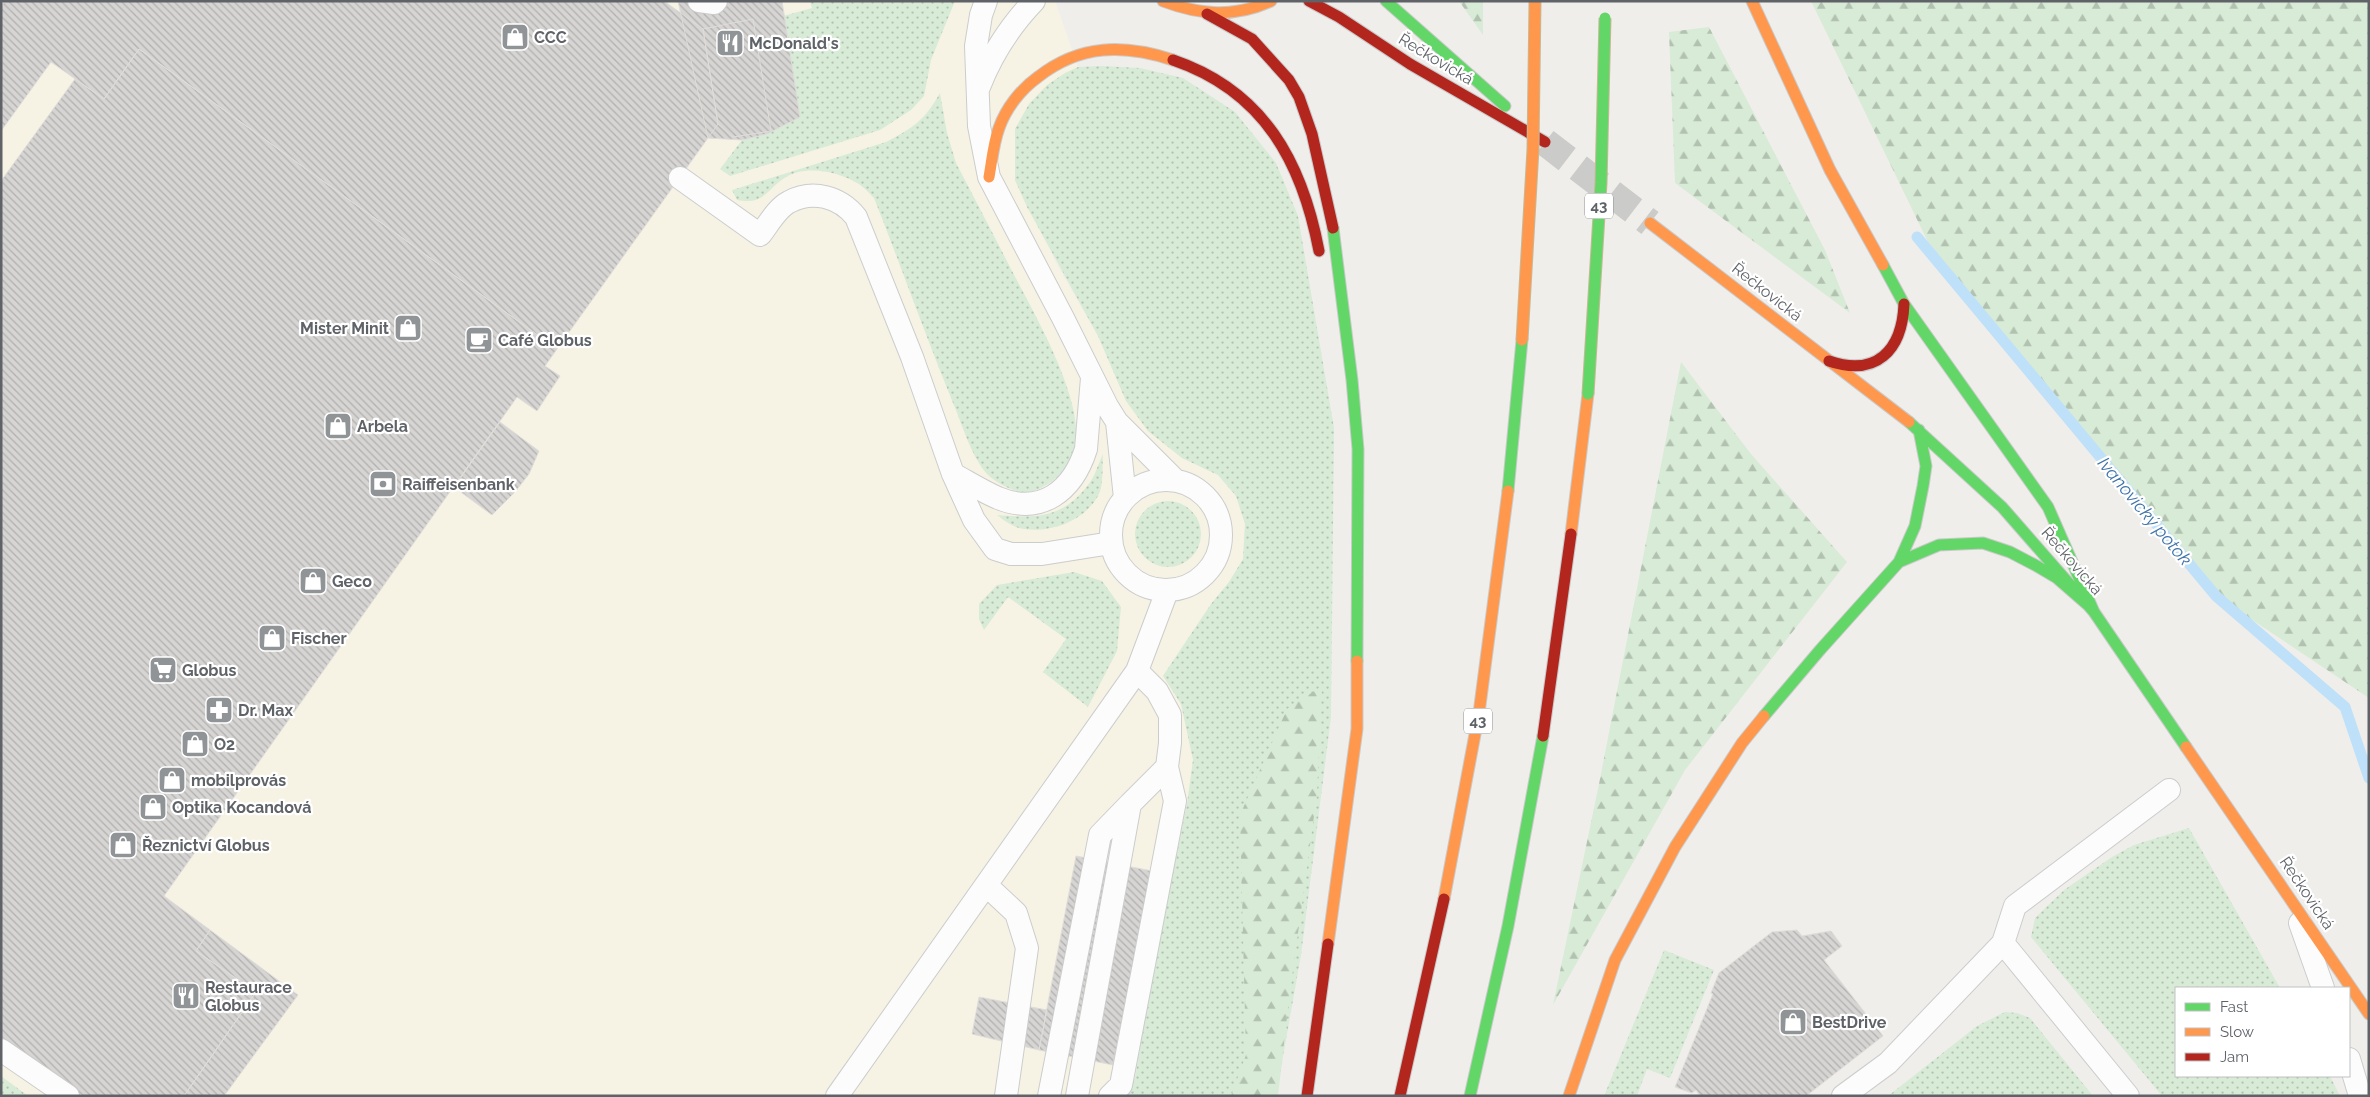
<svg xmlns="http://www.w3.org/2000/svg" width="2370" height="1097" font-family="Raleway,sans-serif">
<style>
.commercial{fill:#f7f3e4}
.grass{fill:url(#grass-dots)}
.forest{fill:url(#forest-firs)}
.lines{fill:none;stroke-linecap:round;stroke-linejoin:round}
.stream{stroke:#bfe0f9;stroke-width:11}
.building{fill:url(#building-back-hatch);stroke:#deddd9}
.secondary-tunnel{stroke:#cbcbca;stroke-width:28;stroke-dasharray:28 14;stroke-linecap:butt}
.lane-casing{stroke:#cbcccc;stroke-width:24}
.fast-casing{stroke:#cacacb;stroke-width:13}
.slow-casing{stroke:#cacacb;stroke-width:13}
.jam-casing{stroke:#cacacb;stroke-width:13}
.lane{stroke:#fdfcfc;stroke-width:22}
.fast{stroke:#63d668;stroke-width:11}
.slow{stroke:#ff974d;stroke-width:11}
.jam{stroke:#b3261e;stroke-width:11}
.fast-bridge-casing{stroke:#c8b996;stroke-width:13;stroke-linecap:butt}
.slow-bridge-casing{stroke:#c8b996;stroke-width:13;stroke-linecap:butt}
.fast-bridge{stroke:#63d668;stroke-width:11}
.slow-bridge{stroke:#ff974d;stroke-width:11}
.labels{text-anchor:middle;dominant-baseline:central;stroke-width:4.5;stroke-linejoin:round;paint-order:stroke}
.shield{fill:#fff;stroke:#8f9295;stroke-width:1}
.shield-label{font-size:15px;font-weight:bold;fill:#5f6368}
.poi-label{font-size:16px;font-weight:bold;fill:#5f6368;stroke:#fff;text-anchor:start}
.street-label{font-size:16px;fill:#5f6368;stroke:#fff}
.water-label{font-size:18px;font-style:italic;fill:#4174aa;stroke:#fff}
</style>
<defs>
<pattern id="grass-dots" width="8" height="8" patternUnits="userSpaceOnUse" patternTransform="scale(1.25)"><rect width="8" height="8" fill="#d8ebd6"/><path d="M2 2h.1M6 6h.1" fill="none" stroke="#b2c2b1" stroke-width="1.8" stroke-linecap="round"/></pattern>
<pattern id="forest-firs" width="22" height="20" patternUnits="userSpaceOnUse" patternTransform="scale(1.25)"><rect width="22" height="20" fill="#d8ebd6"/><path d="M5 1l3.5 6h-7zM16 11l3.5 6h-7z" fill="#b2c2b1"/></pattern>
<pattern id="building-back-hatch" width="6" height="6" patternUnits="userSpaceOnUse" patternTransform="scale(1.25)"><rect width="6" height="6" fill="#d6d5d3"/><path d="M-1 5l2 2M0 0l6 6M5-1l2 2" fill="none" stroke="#b1b0af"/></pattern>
</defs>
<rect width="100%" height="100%" fill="#efeeea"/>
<path class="commercial" d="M1 1H1055L1078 67 1029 104 1015 129V181L1060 270 1098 336 1126 401 1148 431 1182 458 1218 475 1236 496 1245 524 1243 559 1229 582 1211 604 1163 675 1181 704 1193 760 1187 804 1151 982 1135 1078 1121 1096H28L1 1076Z"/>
<path class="grass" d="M810 1H955L931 60 924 96 911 110 880 130 730 176 720 169 742 140 767 134 800 117 783 16 812 8Z
M1102 66 1140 68 1183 78 1235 112 1276 163 1298 216 1334 428 1331 717 1301 955 1276 1096H1121L1135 1078 1151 982 1187 804 1193 760 1181 704 1163 676 1211 604 1229 582 1243 559 1245 524 1236 496 1218 475 1182 458 1148 431 1126 401 1098 336 1027 207 1015 180V129L1029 104 1047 85 1065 73 1078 67Z
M940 93 947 133 956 163C974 197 992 232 1010 267 1031 308 1085 399 1075 445 1070 469 1053 485 1031 492 1018 495 996 483 987 474 970 454 963 426 953 403 925 335 901 266 874 198 869 193 863 186 857 183 837 171 803 164 783 179 765 192 763 205 737 200L732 190 886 142C913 128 925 120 940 93Z
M1103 454C1102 466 1104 486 1098 496 1084 521 1052 533 1024 529 1014 528 1005 521 997 515 1036 518 1062 519 1088 485 1095 477 1098 464 1103 454Z
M1135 534a33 33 0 1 1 66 0a33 33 0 1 1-66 0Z
M1074 572 1102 581 1121 607 1117 651 1088 707 1043 672 1066 639 1008 597 984 630 979 619V604L997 585Z
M2189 828 2280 988H2176V1076H2330L2340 1096H2162L2031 937 2035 918 2064 890 2112 857 2134 845Z
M1664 950 1714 970 1670 1078 1647 1069 1637 1096H1604Z
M2005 1012 2017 1013 2030 1018 2093 1096H1888L1977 1026Z
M1 1076 28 1096H1Z"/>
<path class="forest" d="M1459 1H1483V35Z
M1811 1H2369V698L2221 599 1928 242Z
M1709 27 1825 250 1850 313 1675 183 1669 32Z
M1681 362 1751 454 1847 562 1685 770 1553 1005 1599 784Z
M1322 686 1317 794 1289 999 1278 1096H1231L1246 1055 1240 815 1287 709Z"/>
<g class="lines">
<path class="stream" d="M1917 237 2216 596 2345 707 2369 778"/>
</g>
<path class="building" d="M5 1H664L703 29 718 124 557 349 139 49 104 99 51 62 1 131V6Z
M678 1H782L800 117 767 134 742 140 708 138Z
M753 19 771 131 733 137 718 124 703 29Z
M139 49 557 349 545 366 560 376 537 411 517 397 164 896 210 930 196 951 256 992 184 1096H83L1 1037V181L75 79 104 99Z
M500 422 539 451 529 474 515 492 492 515 454 487Z
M1076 856 1152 871 1113 1065 1039 1050Z
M210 930 298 995 224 1096H184L256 992 196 951Z
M1797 930 1802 936 1831 931 1842 946 1824 960 1883 1036 1806 1096H1700L1696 1090 1692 1093 1675 1087 1713 994 1711 993 1719 973 1772 932Z
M979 997 1047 1010 1039 1050 972 1034Z"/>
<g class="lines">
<path class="secondary-tunnel" d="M1545 142 1650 223"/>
<defs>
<path id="lane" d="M699 1 714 3 716 1
M986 1 981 15 976 46 979 126 989 177 1063 318 1107 406 1117 422 1176 481
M979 87C991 56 1011 25 1034 1
M680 178 760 235C768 225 777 208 789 202 813 189 840 197 856 217L912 357 953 474 974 520 995 549 1011 554H1042L1111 543
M1117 422 1125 498
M953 474C968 482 982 491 998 498 1042 516 1073 490 1086 449L1092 378
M1111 535a55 55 0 1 1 110 0a55 55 0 1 1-110 0Z
M986 885 1016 913 1027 948 1006 1096
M2300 923 2323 988
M2003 943 2015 906 2169 790
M1 1050 68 1096
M2349 1059 2360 1096
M837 1096 1137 671 1167 591
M1049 1096 1100 835 1130 804
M1077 1096 1130 804 1167 767
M1110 1096 1121 1085 1175 801 1167 767 1170 743V715L1157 691 1137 671
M1843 1096 1888 1063 2003 943 2128 1096"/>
<path id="fast" d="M1386 1 1505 106
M1333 228 1352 380 1358 449 1357 661
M1883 265 1904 304 2048 507 2094 612
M1909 422 2002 507 2094 612 2186 747
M1508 491 1522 340
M1899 562 1939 545 1983 543 2010 552 2035 565 2057 578 2088 605
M1764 716 1820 650 1899 562 1915 526 1923 486 1926 466 1919 430
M1470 1096 1508 926 1543 736"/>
<path id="slow" d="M1163 1C1200 15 1234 18 1271 1
M1752 1 1830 170 1883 265
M989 177C992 161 993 144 999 128 1006 108 1021 89 1038 77 1080 44 1124 44 1173 60
M1650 223 1909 422
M1571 534 1588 394
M2186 747 2369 1014
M1444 899 1479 713 1508 491
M1328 944 1357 729V661
M1569 1096 1615 960 1675 847 1742 743 1764 716"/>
<path id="jam" d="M1309 1 1339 17 1410 64 1545 142
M1207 14 1252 39 1289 80 1299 97 1312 134 1333 228
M1173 60C1264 91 1302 162 1319 251
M1829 361C1876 377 1902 351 1904 304
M1543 736 1571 534
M1307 1096 1328 944
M1400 1096 1444 899"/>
</defs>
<use href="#lane" class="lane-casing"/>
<use href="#fast" class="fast-casing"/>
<use href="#slow" class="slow-casing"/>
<use href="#jam" class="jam-casing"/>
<use href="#lane" class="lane"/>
<use href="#fast" class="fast"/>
<use href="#slow" class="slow"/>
<use href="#jam" class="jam"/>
<defs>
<path id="fast-bridge" d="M1588 394 1601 183 1605 18"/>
<path id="slow-bridge" d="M1522 340 1533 149 1535 1"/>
</defs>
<use href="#fast-bridge" class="fast-bridge-casing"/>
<use href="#slow-bridge" class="slow-bridge-casing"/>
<use href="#fast-bridge" class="fast-bridge"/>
<use href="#slow-bridge" class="slow-bridge"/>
</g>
<defs>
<symbol id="shop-square" viewBox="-11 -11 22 22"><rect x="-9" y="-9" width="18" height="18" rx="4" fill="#919496" stroke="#fff"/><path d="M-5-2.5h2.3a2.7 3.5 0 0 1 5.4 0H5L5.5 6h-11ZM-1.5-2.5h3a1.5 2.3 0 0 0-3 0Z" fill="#fff"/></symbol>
<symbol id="restaurant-square" viewBox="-11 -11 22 22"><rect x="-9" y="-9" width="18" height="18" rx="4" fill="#919496" stroke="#fff"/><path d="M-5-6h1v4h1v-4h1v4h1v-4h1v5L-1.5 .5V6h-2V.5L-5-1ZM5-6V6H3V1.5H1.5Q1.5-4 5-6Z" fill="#fff"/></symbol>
<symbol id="cafe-square" viewBox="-11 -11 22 22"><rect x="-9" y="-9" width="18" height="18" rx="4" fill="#919496" stroke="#fff"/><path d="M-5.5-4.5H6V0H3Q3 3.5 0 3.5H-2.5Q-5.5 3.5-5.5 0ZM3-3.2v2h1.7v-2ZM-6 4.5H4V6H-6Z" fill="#fff"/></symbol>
<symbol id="bank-square" viewBox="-11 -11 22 22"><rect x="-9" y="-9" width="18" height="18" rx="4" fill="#919496" stroke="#fff"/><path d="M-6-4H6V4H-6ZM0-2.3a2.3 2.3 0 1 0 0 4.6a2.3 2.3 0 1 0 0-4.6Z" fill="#fff"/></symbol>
<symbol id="supermarket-square" viewBox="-11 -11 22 22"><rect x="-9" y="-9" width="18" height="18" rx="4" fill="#919496" stroke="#fff"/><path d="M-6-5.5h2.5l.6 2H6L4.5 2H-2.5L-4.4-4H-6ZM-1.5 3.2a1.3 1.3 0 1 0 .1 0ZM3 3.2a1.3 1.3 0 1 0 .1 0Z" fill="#fff"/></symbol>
<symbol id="pharmacy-square" viewBox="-11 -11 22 22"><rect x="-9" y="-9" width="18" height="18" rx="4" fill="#919496" stroke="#fff"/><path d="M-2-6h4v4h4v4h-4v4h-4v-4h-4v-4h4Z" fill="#fff"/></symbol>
</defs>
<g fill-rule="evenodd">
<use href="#shop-square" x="499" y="21" width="32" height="32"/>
<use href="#restaurant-square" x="714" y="27" width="32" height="32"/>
<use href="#shop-square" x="392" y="312" width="32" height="32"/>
<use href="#cafe-square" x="463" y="324" width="32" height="32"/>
<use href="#shop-square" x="322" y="410" width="32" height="32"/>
<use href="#bank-square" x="367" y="468" width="32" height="32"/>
<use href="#shop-square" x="297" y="565" width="32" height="32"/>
<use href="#shop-square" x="256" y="622" width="32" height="32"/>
<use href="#supermarket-square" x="147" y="654" width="32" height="32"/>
<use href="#pharmacy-square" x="203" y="694" width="32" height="32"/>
<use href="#shop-square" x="179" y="728" width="32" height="32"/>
<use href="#shop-square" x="156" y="764" width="32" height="32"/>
<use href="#shop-square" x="137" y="791" width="32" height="32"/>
<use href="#shop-square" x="107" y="829" width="32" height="32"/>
<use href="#restaurant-square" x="170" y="980" width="32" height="32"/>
<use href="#shop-square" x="1777" y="1006" width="32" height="32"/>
</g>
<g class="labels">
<g class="shield">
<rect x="1585" y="193.5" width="28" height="25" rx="4"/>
<rect x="1464" y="708.5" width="28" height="25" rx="4"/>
</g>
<g class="shield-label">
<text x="1599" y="206">43</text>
<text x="1478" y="721">43</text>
</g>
<g class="poi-label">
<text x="534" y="37">CCC</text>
<text x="749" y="43">McDonald's</text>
<text x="389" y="328" text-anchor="end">Mister Minit</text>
<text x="498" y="340">Café Globus</text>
<text x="357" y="426">Arbela</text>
<text x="402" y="484">Raiffeisenbank</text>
<text x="332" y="581">Geco</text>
<text x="291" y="638">Fischer</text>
<text x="182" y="670">Globus</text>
<text x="238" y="710">Dr. Max</text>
<text x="214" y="744">O2</text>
<text x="191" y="780">mobilprovás</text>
<text x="172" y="807">Optika Kocandová</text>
<text x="142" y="845">Řeznictví Globus</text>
<text x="205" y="987">Restaurace<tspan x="205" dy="18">Globus</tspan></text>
<text x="1812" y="1022">BestDrive</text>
</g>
<g class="street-label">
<text transform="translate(1436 59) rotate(31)">Řečkovická</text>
<text transform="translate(1767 292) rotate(38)">Řečkovická</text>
<text transform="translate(2072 561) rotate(49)">Řečkovická</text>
<text transform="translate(2307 893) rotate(56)">Řečkovická</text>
</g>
<g class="water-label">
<text transform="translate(2145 511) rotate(50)">Ivanovický potok</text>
</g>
</g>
<rect width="2370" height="1097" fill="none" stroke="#5f6368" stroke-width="5"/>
<rect x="2175" y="987" width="175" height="90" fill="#ffffff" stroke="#bfc1c3"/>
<rect x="2185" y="1003" width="25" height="8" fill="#63d668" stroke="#bfc1c3"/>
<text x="2220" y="1012" font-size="15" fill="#5f6368">Fast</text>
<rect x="2185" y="1028" width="25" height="8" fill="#ff974d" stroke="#bfc1c3"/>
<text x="2220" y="1037" font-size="15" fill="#5f6368">Slow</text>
<rect x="2185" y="1053" width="25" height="8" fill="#b3261e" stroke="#bfc1c3"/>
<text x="2220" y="1062" font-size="15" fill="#5f6368">Jam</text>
</svg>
